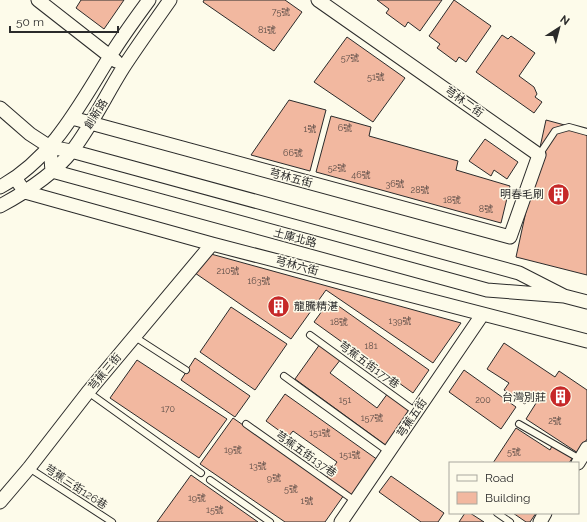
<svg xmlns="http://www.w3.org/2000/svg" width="587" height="522" font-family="Raleway,'Noto Sans TC',sans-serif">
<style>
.building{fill:#f2b8a0;stroke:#2b2b2b}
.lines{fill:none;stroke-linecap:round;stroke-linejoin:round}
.lane-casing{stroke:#2b2b2b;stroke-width:8}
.street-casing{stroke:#2b2b2b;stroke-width:15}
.lane{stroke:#fdfbea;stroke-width:6}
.street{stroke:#fdfbea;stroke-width:13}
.labels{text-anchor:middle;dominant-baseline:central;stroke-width:3;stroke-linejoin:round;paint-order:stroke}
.number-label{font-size:9px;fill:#5d4e48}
.street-label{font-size:11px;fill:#2b2b2b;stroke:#fdfbea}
.poi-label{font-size:11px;fill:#2b2b2b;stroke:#fdfbea;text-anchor:end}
</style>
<rect width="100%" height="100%" fill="#fdfbea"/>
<path class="building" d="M81 0H124L104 29 76 8Z
M204 0H285L302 12 274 51 203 2Z
M377 0H442L420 31 408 22 405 27 386 13 389 9Z
M454 0 491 26 466 62 459 57 456 62 437 48 440 44 429 36Z
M502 35 508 39 511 36 535 53 519 76 534 87 537 94 535 97 542 102 534 113 476 72Z
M347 37 405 78 373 122 314 82Z
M289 100 326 110 310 171 251 155Z
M331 116 371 127 369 136 458 161 456 170 510 186 501 223 316 172Z
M546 120 587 131V275L516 257Z
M485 139 518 162 507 179 494 170 491 176 469 161Z
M211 254 461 323 433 363 326 290 291 339 195 273Z
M330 300 429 370 413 393 314 322Z
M231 307 287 344 255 390 200 352Z
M504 343 555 377 559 371 587 390V439L578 453 526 419 538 400 531 395 525 404 504 390 509 383 487 369Z
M320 344 341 359 330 373 377 408 388 393 413 410 387 446 295 379Z
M195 358 250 396 235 417 181 380Z
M137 360 227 419 199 458 110 398Z
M464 370 516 407 501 429 449 392Z
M285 394 378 460 352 496 326 478 337 462 293 431 288 437 266 421Z
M233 418 344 495 325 522H285L200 464Z
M516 428 550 450 553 444 573 457 569 463H493Z
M191 475 258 522H157Z
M391 476 444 513 438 522H421L379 492Z
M465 513H470L484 522H459Z
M513 513H536L530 522H526Z"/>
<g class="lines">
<defs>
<path id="lane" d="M539 155 555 131 569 127 587 132
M310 335 416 412
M135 337 186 370
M284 376 389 452
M88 392 201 473
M246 424 355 501
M519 424 580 459
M29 468 112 522
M210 480 270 522
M497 513 510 522"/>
<path id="street" d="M38 0 116 61
M0 108 30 134 50 147 71 151 519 273 564 296
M72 118 510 237 539 155 318 0
M50 147 52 171 487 290 564 296 587 302
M15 178 25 192 212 244 587 341
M0 187C52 159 79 106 109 58 121 38 135 19 149 0
M0 206C26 192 53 175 72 151 92 125 106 95 123 68 138 45 154 23 170 0
M578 463 587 448
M0 502 29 468 88 392 212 244
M341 522 482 315
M540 522 545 513"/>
</defs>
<use href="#lane" class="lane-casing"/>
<use href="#street" class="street-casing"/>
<use href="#lane" class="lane"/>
<use href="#street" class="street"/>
</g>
<defs>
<symbol id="building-disc" viewBox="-11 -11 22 22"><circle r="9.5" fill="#c62828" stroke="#fdfbea"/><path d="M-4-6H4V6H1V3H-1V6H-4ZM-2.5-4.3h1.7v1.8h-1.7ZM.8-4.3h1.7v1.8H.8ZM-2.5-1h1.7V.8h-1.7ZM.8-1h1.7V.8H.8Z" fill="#fff"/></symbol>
</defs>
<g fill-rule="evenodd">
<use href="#building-disc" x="546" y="182" width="25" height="25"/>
<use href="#building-disc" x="266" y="294" width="25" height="25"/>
<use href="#building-disc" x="548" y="384" width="25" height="25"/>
</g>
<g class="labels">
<g class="number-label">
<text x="281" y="12">75號</text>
<text x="267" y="30">81號</text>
<text x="350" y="58">57號</text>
<text x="376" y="77">51號</text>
<text x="345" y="128">6號</text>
<text x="310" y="129">1號</text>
<text x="293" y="153">66號</text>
<text x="337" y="168">52號</text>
<text x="361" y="175">46號</text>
<text x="395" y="184">36號</text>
<text x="420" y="190">28號</text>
<text x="452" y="200">18號</text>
<text x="486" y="209">8號</text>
<text x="228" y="271">210號</text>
<text x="259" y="281">163號</text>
<text x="400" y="321">139號</text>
<text x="339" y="322">18號</text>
<text x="371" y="346">181</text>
<text x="345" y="400">151</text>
<text x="483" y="400">200</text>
<text x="168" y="409">170</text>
<text x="372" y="418">157號</text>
<text x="555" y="421">2號</text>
<text x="320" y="433">151號</text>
<text x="233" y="450">19號</text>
<text x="514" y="452">5號</text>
<text x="350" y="455">151號</text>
<text x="258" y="466">13號</text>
<text x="274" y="478">9號</text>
<text x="291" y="489">5號</text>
<text x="197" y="498">19號</text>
<text x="307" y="501">1號</text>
<text x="215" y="510">15號</text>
</g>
<g class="street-label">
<text transform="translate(464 102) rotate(35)">芎林二街</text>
<text transform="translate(96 114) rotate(-58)">創新路</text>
<text transform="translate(291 178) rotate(15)">芎林五街</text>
<text transform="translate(295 238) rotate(15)">土庫北路</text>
<text transform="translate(297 266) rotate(15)">芎林六街</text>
<text transform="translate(369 365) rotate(36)">芎蕉五街177巷</text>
<text transform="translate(105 372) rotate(-50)">芎蕉三街</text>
<text transform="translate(412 418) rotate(-56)">芎蕉五街</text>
<text transform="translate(306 454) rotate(35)">芎蕉五街137巷</text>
<text transform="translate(76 487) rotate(33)">芎蕉三街126巷</text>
</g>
<g class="poi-label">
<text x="544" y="194">明春毛刷</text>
<text x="294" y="306" text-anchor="start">龍騰精湛</text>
<text x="546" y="397">台灣別莊</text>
</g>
</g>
<rect x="449" y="462" width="130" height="52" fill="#fdfbea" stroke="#a9a89e"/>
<rect x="457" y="475" width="20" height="6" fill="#fdfbea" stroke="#a9a89e"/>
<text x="485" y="482" font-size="12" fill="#2b2b2b">Road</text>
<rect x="457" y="492" width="20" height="12" fill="#f2b8a0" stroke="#a9a89e"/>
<text x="485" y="502" font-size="12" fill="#2b2b2b">Building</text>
<g transform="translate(559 28) rotate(36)" stroke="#fdfbea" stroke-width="3" paint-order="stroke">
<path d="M0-3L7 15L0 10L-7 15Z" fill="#2b2b2b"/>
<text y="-6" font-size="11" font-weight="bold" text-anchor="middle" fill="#2b2b2b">N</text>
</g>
<path d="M10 26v6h108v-6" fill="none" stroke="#2b2b2b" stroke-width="2"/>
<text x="16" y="26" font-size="12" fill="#2b2b2b" stroke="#fdfbea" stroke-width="3" paint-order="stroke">50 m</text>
</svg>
